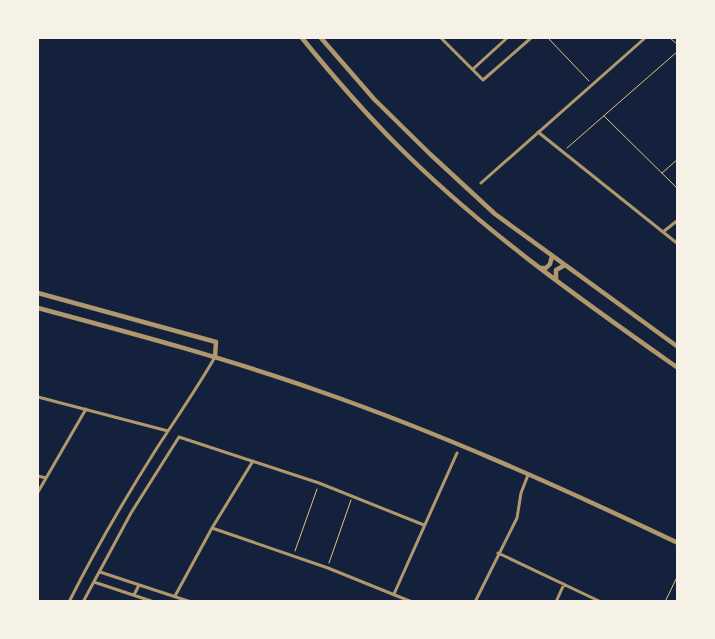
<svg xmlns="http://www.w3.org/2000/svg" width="715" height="639" font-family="Mulish,sans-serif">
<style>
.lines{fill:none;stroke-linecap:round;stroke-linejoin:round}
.path{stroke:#e5c07b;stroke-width:1}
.minor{stroke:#b1986c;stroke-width:3}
.tertiary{stroke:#b1986c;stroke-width:4.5}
</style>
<rect width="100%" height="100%" fill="#14213d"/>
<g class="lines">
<path class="path" d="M548 38 589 81
M670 38 678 45
M604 116 678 189
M567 148 678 51
M662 173 678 159
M295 551 317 489
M329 563 351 500
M665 602 678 575"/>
<path class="minor" d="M441 38 483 80 531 38
M473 69 507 38
M538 132 678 244
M481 183 645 38
M663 232 678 220
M38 397 168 431
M38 476 46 478
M38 492 86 409
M212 528 328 568 412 602
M498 553 601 602
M100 572 191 602
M94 582 154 602
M394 594 457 453
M134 595 139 585
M175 596 212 528 253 461
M69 602C95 550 124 500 155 451 175 420 196 390 215 357
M83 602 131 513 179 437 319 483 424 525
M475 602 517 518 521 493 528 475
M556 602 564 584"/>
<path class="tertiary" d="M302 38C332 75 363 111 398 146 481 229 581 300 678 368
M321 38 374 99 430 154 495 214 678 347
M541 268H546L550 264 552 256
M556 279V270L565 265
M38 293 216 342 215 357
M38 308C131 333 225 358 316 390 440 433 560 487 678 543"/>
</g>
<rect width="715" height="639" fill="none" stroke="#f6f1e7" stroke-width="78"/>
</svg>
